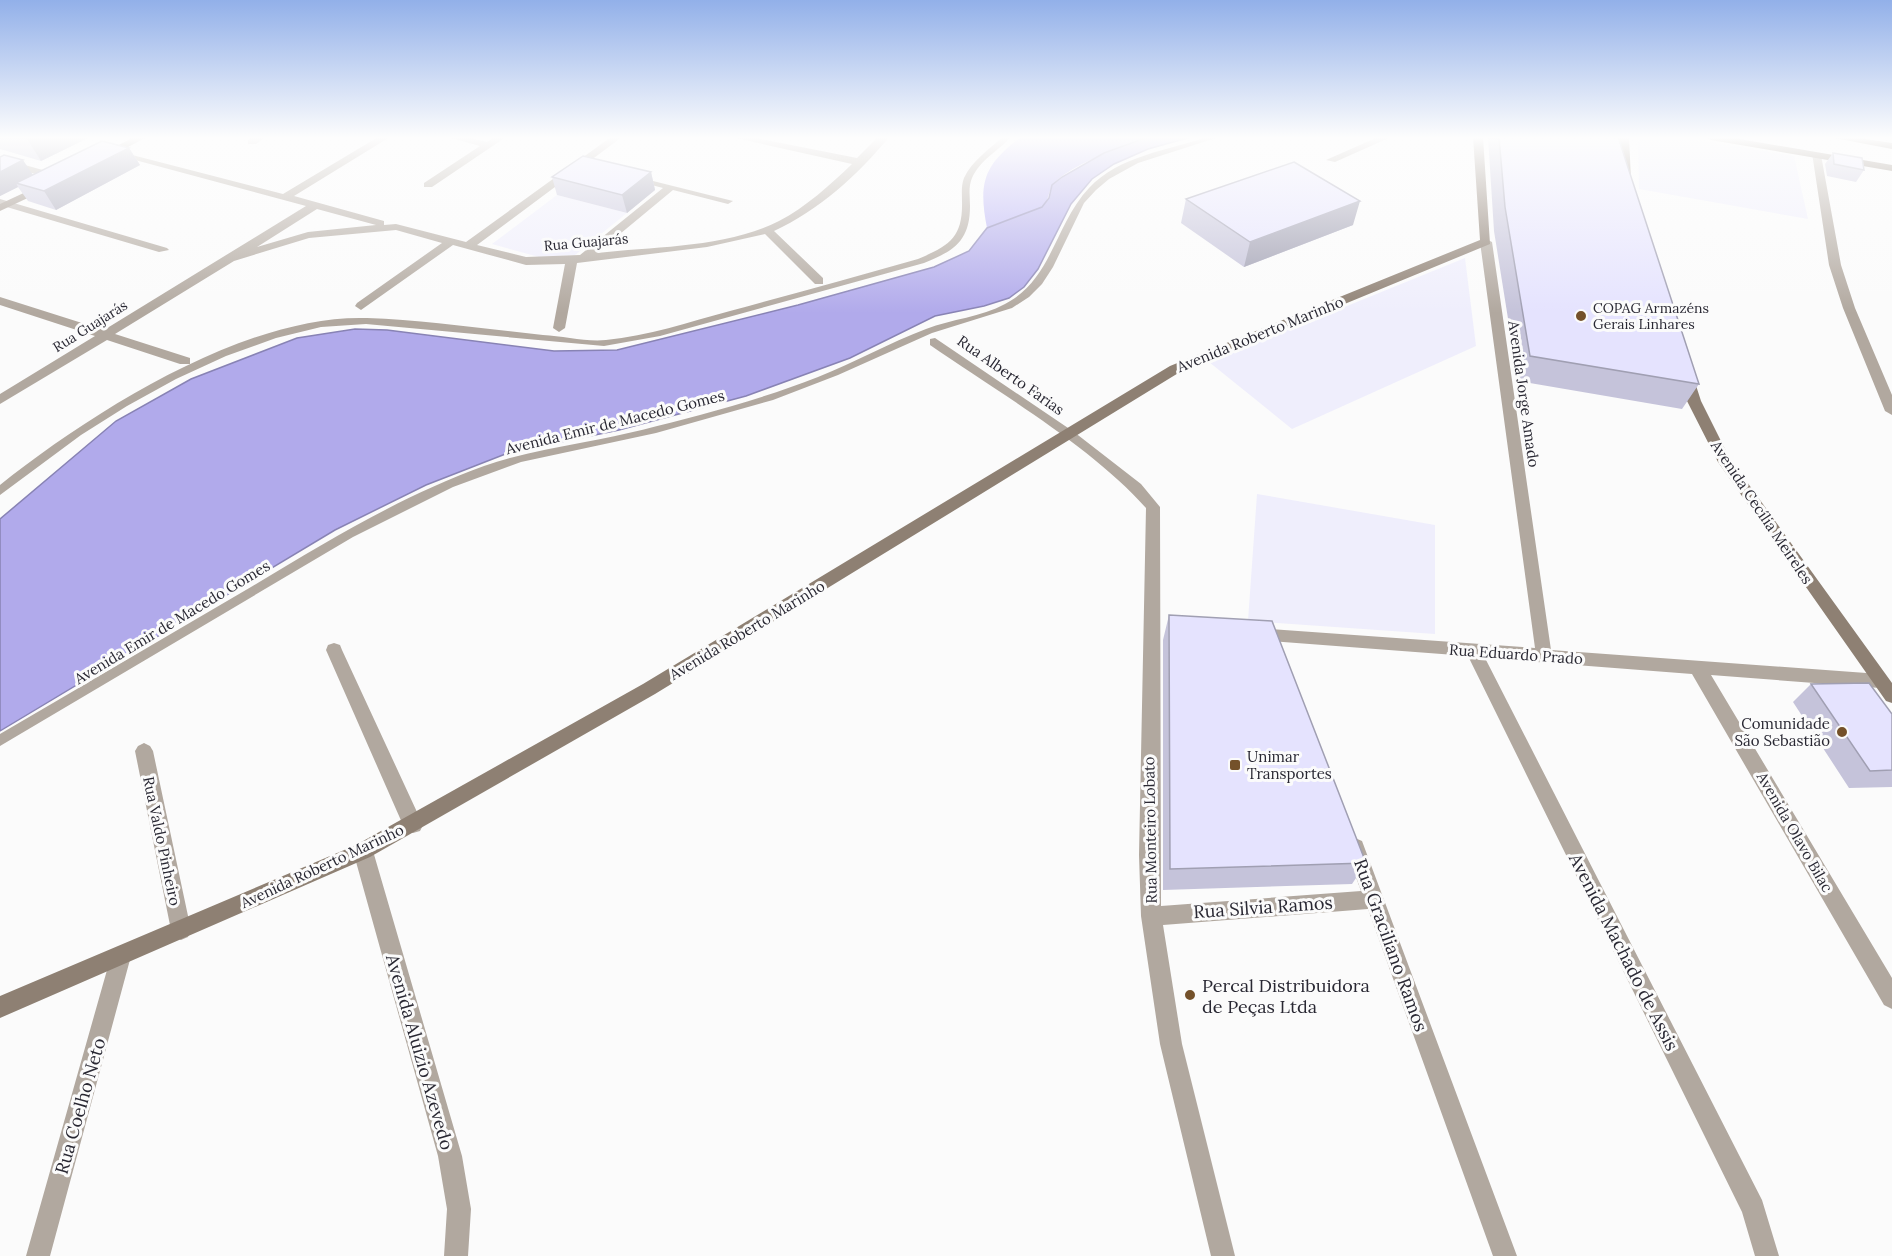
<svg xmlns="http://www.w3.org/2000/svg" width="1892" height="1256" font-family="Lora,serif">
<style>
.built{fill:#efeefc}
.forest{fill:#bab3f5}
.water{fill:#b1aaeb;stroke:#8883b4;stroke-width:1.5}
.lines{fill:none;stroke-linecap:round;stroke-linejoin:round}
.pedestrian{fill:#b1a89f;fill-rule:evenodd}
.minor{fill:#b1a89f;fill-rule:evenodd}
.secondary{fill:#8e8073;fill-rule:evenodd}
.primary{fill:#746454;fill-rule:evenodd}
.trunk{fill:#695847;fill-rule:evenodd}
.wall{fill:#c5c3da}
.shaded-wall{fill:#a09fb2}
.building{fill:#e5e3fe;stroke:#a09fb2;stroke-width:1.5}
.poi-dot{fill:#74512a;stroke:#fbfbfb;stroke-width:2}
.labels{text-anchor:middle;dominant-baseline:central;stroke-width:6;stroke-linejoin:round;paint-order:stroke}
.far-street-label{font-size:14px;fill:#292833;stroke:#fbfbfb}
.far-poi-label{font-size:14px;fill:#292833;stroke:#fbfbfb;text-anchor:start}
.street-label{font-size:15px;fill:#292833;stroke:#fbfbfb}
.poi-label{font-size:15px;fill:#292833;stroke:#fbfbfb;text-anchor:end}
.near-street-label{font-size:18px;fill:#292833;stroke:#fbfbfb}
.near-poi-label{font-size:18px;fill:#292833;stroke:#fbfbfb;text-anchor:start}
</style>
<rect width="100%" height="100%" fill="#fbfbfb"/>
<path class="built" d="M1638 137H1679L1794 156 1808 219 1639 189Z
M557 195 627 213 575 255 539 257 492 244Z
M1465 258 1476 346 1292 429 1209 362Z
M1257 494 1435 525V634L1248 621Z"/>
<path class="forest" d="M1021 137H1148C1128 142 1063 169 1053 185 1047 193 1050 202 1040 208 1025 218 1004 220 987 228 978 182 984 165 1021 137Z"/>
<path class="water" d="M1148 137H1191L1148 149 1114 164 1092 179 1071 204 1038 269 1024 287 1009 298 984 306 935 316 850 358 746 396 619 430 508 453 426 485 335 530 0 731V519L116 421 191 379 297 338 355 329 387 330 554 351 617 350 798 305 934 267 969 251 987 228 1042 207 1049 198 1052 185 1062 177 1104 153Z"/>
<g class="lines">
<path class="pedestrian" d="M1003 137H1011C998 151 980 160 972 178 968 187 970 197 970 206 970 241 954 251 924 263L660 336 604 346 366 324 321 327 276 338 226 356 176 379 127 406 81 435 0 495V485C92 412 246 314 367 318 426 320 485 329 543 335 563 336 586 342 606 340 648 336 689 322 730 311 792 294 855 277 918 259 949 246 963 238 962 201 962 194 961 186 964 178 972 161 989 149 1003 137Z
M1208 137H1219L1138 163 1109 179 1096 190 1084 203 1053 267 1042 284 1029 297 1012 308 932 333 838 375 773 400 656 433 521 462 453 487 353 537 0 746V734C84 685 167 636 251 587 326 542 401 496 484 466 517 454 551 449 585 442 624 435 662 425 700 415 740 404 780 392 818 377 855 362 889 343 926 329 952 319 981 317 1005 304 1052 280 1055 224 1089 188 1119 156 1168 150 1208 137Z"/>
<path class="minor" d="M254 137H266L256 144H248V140Z
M378 137H390L294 196 384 221V225L396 224 466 242 611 137H622L477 245 526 257 580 255 663 188 629 179V175L733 201 728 204 673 190 597 253C656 246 725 248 779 221 806 207 830 185 852 164L731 137H750L857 158 878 137H889C859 174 818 211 774 231L823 278V284H815L765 234 707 247 577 263 565 328 559 332 553 328 565 264 526 265 453 245 361 310 355 306 357 303 442 243 396 230 309 238 234 261 115 334 190 358V364H180L107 340 0 404V394L95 336 0 305V297L104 330 306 206 109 153V149L283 194ZM317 209 376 225 308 232 257 247Z
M447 137H465L487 142 494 137H506L432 187H424V183L480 146Z
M1378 137H1391L1335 162 1326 160Z
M1812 153 1821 155 1841 265 1855 308 1892 395V415L1885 411 1843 308 1829 265Z
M0 158 64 176 65 178 60 181 0 164Z
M0 199 167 248 169 250 159 252 0 205Z
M1486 239 1492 242 1551 650 1880 674 1886 676 1889 681 1886 686 1880 688 1711 675 1892 978V1009L1884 1005 1692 674 1485 658 1762 1200 1779 1256H1755L1742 1212 1468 656 1257 640 1251 639 1249 634 1251 629 1257 628 1535 648 1480 242Z
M935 338 1074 432 1141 484 1160 507 1161 906 1361 891 1345 847 1348 841 1355 838 1362 841 1517 1256H1493L1368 909 1163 925 1182 1044 1235 1256H1211L1160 1044 1141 916 1139 855 1146 508C1092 447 998 392 930 345V339Z
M334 643 340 645 342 650 423 825 420 831 413 833 406 831 403 825 326 650 328 645Z
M144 743 150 746 153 751 191 930 188 937 181 940 174 937 171 930 135 751 138 746Z
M363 842 370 845 373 851 462 1156 471 1209 468 1256H444L447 1209 438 1156 353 851 356 845Z
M121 946 128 949 131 956 50 1256H26L111 956 114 949Z"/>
<path class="secondary" d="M134 137H147L109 157 100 155Z
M1473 137H1483L1490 244 1180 372 655 694 370 857 0 1018V996L356 845 643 684 1170 366 1480 240Z
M1619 137H1629L1631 179 1626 182 1621 179Z
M45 183 50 186 49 188 0 211V204Z
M1685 369 1692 373 1701 401 1729 457 1892 683V703L1886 701 1718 462 1687 401 1678 373Z"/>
<path class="primary" d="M1706 137H1728L1892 165V171L1711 140Z"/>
<path class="trunk" d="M1829 137H1853L1892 143V149Z"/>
</g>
<path class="wall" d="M0 137H90L41 161 0 149Z
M1488 137H1618L1699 384 1682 409 1518 381 1494 231Z
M129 148 140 165 56 210 28 201 18 187 0 196V157L33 175Z
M1833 153 1864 170 1856 182 1827 176 1825 164Z
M651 172 655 190 627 213 557 195 552 177Z
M1186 199 1353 225 1244 267 1181 223Z
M1169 615 1366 863 1352 884 1163 890V640Z
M1811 684 1892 714V787L1849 788 1793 702Z"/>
<path class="shaded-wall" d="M26 137H90L41 161Z
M129 148 140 165 56 210 44 191Z
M23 160 35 178 16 183 18 187 0 196V172Z
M651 172 655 190 627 213 622 195Z
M1360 201 1353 225 1244 267 1250 242Z"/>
<path class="building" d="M1499 137H1618L1699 384 1530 356 1505 207Z
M102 141 129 148 44 191 16 183Z
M1833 153 1862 158 1864 170 1834 164Z
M4 155 23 160 0 172V157Z
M583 156 651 172 622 195 552 177Z
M1294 162 1360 201 1250 242 1186 199Z
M1169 615 1272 621 1366 863 1170 869Z
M1869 683 1892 714V770L1870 771 1811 684Z"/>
<linearGradient id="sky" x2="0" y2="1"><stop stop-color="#92b0e9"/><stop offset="0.44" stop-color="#fdfdfd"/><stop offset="1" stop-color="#fdfdfd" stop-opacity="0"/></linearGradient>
<rect width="1892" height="313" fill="url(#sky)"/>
<g class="poi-dot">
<circle cx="1581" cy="316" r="6"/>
<circle cx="1842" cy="732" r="6"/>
<rect x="1229" y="759" width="12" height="12" rx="3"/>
<circle cx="1190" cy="995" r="6"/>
</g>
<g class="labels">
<g class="far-street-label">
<text transform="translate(586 242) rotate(-5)">Rua Guajarás</text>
<text transform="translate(90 326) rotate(-32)">Rua Guajarás</text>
</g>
<g class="far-poi-label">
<text x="1593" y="308">COPAG Armazéns<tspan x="1593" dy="16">Gerais Linhares</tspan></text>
</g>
<g class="street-label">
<text transform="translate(1260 334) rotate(-22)">Avenida Roberto Marinho</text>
<text transform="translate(1011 375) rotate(35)">Rua Alberto Farias</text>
<text transform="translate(1524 394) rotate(82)">Avenida Jorge Amado</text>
<text transform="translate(615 422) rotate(-14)">Avenida Emir de Macedo Gomes</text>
<text transform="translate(1762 512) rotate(56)">Avenida Cecília Meireles</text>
<text transform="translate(172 622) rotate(-31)">Avenida Emir de Macedo Gomes</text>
<text transform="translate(747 630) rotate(-31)">Avenida Roberto Marinho</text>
<text transform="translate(1516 654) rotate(4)">Rua Eduardo Prado</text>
<text transform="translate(1150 830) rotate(-91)">Rua Monteiro Lobato</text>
<text transform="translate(1795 832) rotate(60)">Avenida Olavo Bilac</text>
<text transform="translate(162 841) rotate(78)">Rua Valdo Pinheiro</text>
<text transform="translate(322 866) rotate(-25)">Avenida Roberto Marinho</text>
</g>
<g class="poi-label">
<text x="1830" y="723">Comunidade<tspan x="1830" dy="17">São Sebastião</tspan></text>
<text x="1247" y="756" text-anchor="start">Unimar<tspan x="1247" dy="17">Transportes</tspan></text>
</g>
<g class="near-street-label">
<text transform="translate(1263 907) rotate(-4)">Rua Silvia Ramos</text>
<text transform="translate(1391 945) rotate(70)">Rua Graciliano Ramos</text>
<text transform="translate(1624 952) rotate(63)">Avenida Machado de Assis</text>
<text transform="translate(420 1052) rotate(74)">Avenida Aluizio Azevedo</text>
<text transform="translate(80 1106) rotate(-74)">Rua Coelho Neto</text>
</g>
<g class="near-poi-label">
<text x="1202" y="985">Percal Distribuidora<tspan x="1202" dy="21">de Peças Ltda</tspan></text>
</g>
</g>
</svg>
